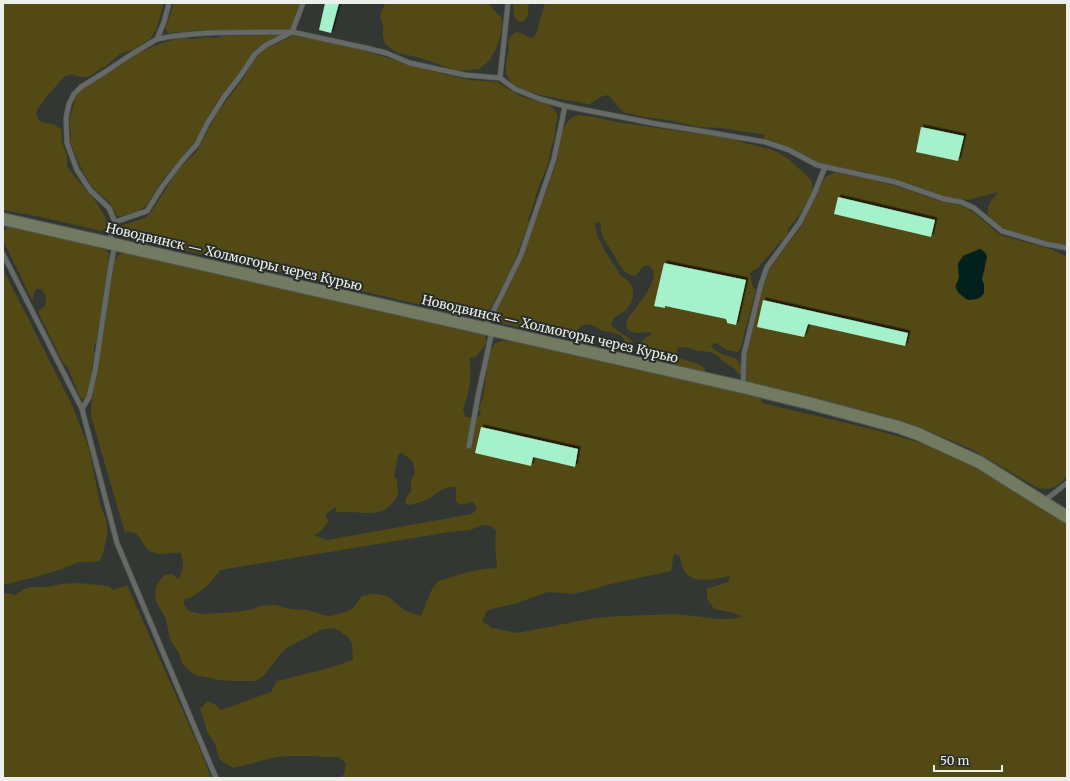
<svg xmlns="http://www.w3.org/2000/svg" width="1070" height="781" font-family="Merriweather,serif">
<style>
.green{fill:#524915;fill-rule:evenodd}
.water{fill:#02201c}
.building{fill:#a4f1cc;filter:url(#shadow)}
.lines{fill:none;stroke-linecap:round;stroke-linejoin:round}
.service-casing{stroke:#515551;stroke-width:6}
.secondary-casing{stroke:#515551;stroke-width:14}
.service{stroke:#666a66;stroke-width:4.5}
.secondary{stroke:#727a62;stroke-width:12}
.labels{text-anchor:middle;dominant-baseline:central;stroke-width:4;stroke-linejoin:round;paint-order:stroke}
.street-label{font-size:13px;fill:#ecefec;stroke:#292d29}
</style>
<defs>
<filter id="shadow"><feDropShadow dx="2.5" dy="-2.5" stdDeviation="0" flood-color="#0009"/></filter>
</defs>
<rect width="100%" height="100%" fill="#333733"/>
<path class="green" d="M3 3H164L156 30 150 39 134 49 120 54 107 65 88 77H80L76 76 73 74 65 76 47 96 38 109 36 113 37 117 40 121 44 123 53 124 61 129 62 143 67 155V167L96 202 105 217 107 222 106 228 102 231 41 217 3 210Z
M174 3H301L291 31H226L200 30 168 33 166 30V27Z
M385 3H444L446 4 453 3H489L494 10 501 17 502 21 501 34 495 51 488 62 479 69 458 71 417 57 397 53 385 44 383 36V27L380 17 381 13Z
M513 3H529C527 11 531 20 520 22L514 17Z
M545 3H1067V245C1053 243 1038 241 1024 236 1020 235 1017 233 1013 231 1005 228 991 224 988 214 986 205 994 198 998 192L968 200 946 197 895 180 865 172 817 163 765 140 763 134H759L722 128 699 127 668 120 644 117 628 113H625L619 108 611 98 608 95 600 97 590 104H587L541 95 519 88 512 83 507 76 506 71V62L509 50 508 41C515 29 519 31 530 38L534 37C539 30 538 26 540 19 542 13 544 9 545 3Z
M281 35 277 39 255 49 242 68 237 76 218 100 205 121 200 135 164 178 147 204 143 208 137 212 123 216H117L110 203 92 187 82 170 70 142 71 134 70 128V118L74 103 76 97 82 88 113 70 141 51 146 50 153 46 183 37 191 39 209 37 215 38 224 36Z
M293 36 341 44 439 73 470 80 497 82 520 96 538 101 551 106 556 112 558 118 556 123 554 140 551 148 548 164 539 186 528 220 529 223 510 272 491 307 482 317 476 318 226 259 115 236 117 227 145 218 151 212 179 169 197 151 217 113 243 79 256 57 267 48Z
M578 115 595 117 617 122 734 139C744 144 755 145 766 148 781 153 786 156 797 167 802 172 810 176 812 183 815 196 796 220 788 229V233L762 263 758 268 752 271 750 274 753 287 756 290 740 350 738 352 726 350 718 344 715 343 713 344 711 346C714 349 718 352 722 354 733 358 742 358 741 373L738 374 735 369 724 362 719 357 711 352 698 351 686 347 679 348 677 349C673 364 702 358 706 372L654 361 651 359 645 352 640 348 639 345 644 339 651 335 650 332C640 332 637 336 627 329L626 322C632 309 669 274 647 265L644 266 635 276C624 275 619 264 614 255 608 244 600 237 601 224L599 222 596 223 595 225 597 235 605 251 621 276 630 282 633 289V297L631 303 625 311 614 318 611 324C616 332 627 335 633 342L632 345 626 352 620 350C622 347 626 344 624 339 620 333 610 332 603 331 599 330 596 326 591 325 584 323 576 328 575 336L579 341 493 321V317L523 257 557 161 562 131 566 124 571 118Z
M835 172 867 179 896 186 943 202 959 205 972 211 1000 235 1051 249 1067 257V477C1056 486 1054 491 1038 488L971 449 931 432 885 416 747 381 746 377 747 354 764 284 770 268 802 225 824 179 827 176ZM980 249 985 270 982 278 984 285 966 299C961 295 954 291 956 284 957 282 958 280 959 278 960 274 958 270 958 265 959 256 972 252 980 249Z
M9 226 103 247 109 254 98 340C91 346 96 354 93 361L88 395 84 399H82L80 397 67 366 63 363 39 314V310L45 306C47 299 46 294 41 289H36L34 292 33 299 32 300 4 242 3 238V231Z
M122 253H126L470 330 484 334 487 341 484 347 475 357 469 358C473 370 469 396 463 408L465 417 476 418 481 414 479 409C481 403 483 397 484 391 487 379 486 355 494 345 497 341 504 341 509 340L730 390 759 398 762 399V403L872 429 929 445 967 463 1002 482 1067 523V778H340L344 774 346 763 338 757H323L313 756H289L277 757 233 768 219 759 215 744 207 731 200 709 208 701 216 705 221 710 271 692 277 681 329 668 353 660 352 644 349 638 338 630 332 628 320 630 315 633 288 647 282 652 266 673 261 678 254 681H233L220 680 199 676 194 674 183 665 179 653 170 640 166 619 156 601 155 594 156 587 159 581 164 575 172 574 178 579C185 569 183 564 181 553 171 552 159 557 150 551 140 544 140 528 125 533L91 416 92 397 114 261 119 255ZM402 453 410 459 413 463 415 473 411 481V491L406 498 405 503 409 505C415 504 422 502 428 499 437 494 444 485 456 487V501L461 505 473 502 477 508 472 514 327 540 314 535 320 532 329 521 325 515 335 507 337 512C343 513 348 512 353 512 375 514 386 515 398 495L397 480 394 476 398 455ZM483 525 490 526 496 530 495 545 497 568 484 569 472 571 438 581 431 591 421 616 406 611 387 596 377 594H370L362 596 353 608 346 612 330 616 323 615 308 610 291 609 275 605 260 606 253 609 237 612 203 614 196 613 189 611 184 605V599L190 598 202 590 212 581 220 570 450 532 470 530ZM674 554 679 555C681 561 682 569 686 573 696 585 717 578 730 576L728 582 707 589V598L714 609 734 613 742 617 731 619H719L678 614 620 616 595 618 517 633 492 628 482 621 487 611 496 608 517 603 548 592 572 594 595 589 606 585 671 571Z
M3 269 73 407 89 449 101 508C110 523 108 533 104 549 103 554 102 557 99 561L93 562H79L59 570 36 577 3 585Z
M78 583 108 586 114 590 127 585 202 754 211 778H3V594L6 593 15 595 24 589 31 587H47L62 584Z"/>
<path class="water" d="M980 249C984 251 986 253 987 257L982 279 984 285V293L981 297 977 299 969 300 966 299 958 292 956 288V285L959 278 958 264 963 256Z"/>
<path class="building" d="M325 3H339L331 33 319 30Z
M921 127 964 136 958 161 916 152Z
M838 197 935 220 931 237 834 214Z
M664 263 746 280 736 325 727 323V321L726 320V319L665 306V308L654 306Z
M763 300 908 333 905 346 808 324 804 337 757 327Z
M481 427 578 449 575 467 533 457 531 466 475 453Z"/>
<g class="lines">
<defs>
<path id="service" d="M157 39C202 30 247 33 292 32L303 3
M500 78 508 3
M115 222 109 208 90 190 77 170 67 143 66 118 69 104 74 94 81 87 105 72 132 54 157 39 164 22 169 3
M109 243 115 222 147 211 162 187 181 162 197 144 208 122 224 97 241 75 255 54 266 45 292 32 366 48 386 53 410 63 465 75 500 78 515 89 540 99 565 106 657 124 701 131 765 142 789 150 817 165 895 182 944 199 961 202 974 208 1002 231 1046 244 1067 248
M3 254 82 409 117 543 216 778
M485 327 500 298 521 255 554 159 565 106
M743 386 744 354 761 284 767 267 800 222 814 194 825 167
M82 409 89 397 95 371 111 264 115 245
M469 446 478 396 492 331
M1044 501 1067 483"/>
<path id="secondary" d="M3 219 743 387 812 404 898 427 918 434 979 462 1067 517"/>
</defs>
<use href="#service" class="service-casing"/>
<use href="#secondary" class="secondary-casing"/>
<use href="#service" class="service"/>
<use href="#secondary" class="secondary"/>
</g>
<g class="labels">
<g class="street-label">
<text transform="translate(234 257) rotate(13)">Новодвинск — Холмогоры через Курью</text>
<text transform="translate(550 329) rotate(13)">Новодвинск — Холмогоры через Курью</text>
</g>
</g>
<rect width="1070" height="781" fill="none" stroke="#ecefec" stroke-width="8"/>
<path d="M934 765v6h68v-6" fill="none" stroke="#ecefec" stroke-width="2"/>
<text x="940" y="765" font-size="12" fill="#ecefec" stroke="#292d29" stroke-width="3" paint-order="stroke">50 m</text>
</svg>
